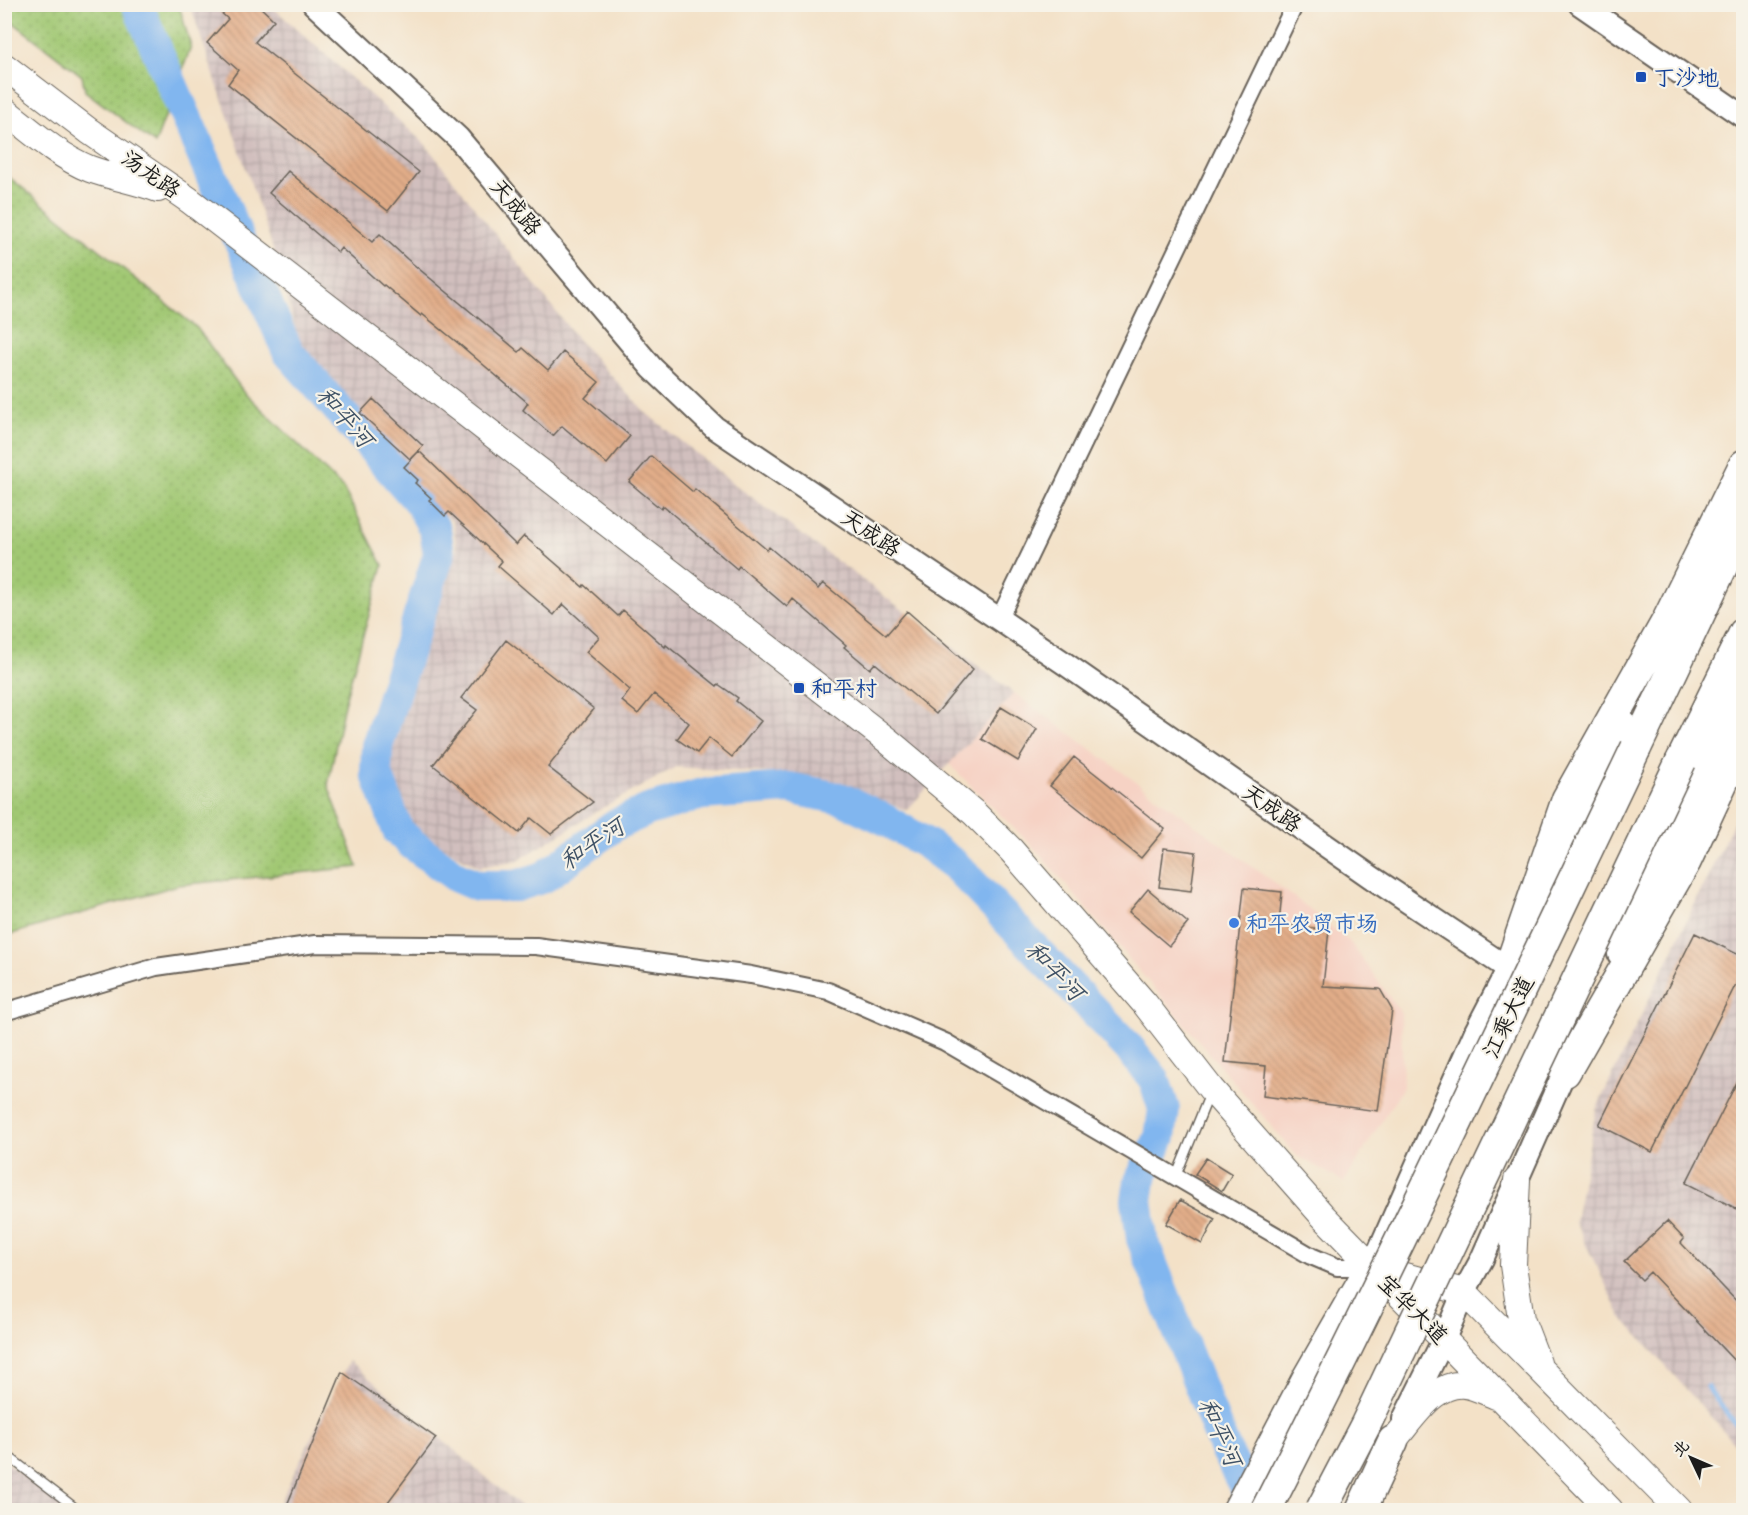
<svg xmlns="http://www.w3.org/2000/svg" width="1748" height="1515" font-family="Sriracha,'LXGW WenKai TC',sans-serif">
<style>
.built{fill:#f6d2c4}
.industrial{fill:url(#industrial-grid)}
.grass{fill:url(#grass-dots);stroke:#5e7248;stroke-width:1.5}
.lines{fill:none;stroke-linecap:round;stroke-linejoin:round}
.stream{stroke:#81b6ef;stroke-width:5}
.river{stroke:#81b6ef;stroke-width:32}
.building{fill:url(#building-back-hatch)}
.lane-casing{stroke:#676158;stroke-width:11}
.street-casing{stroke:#676158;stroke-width:20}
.secondary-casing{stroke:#676158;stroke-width:26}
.primary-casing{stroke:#676158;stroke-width:28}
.highway-casing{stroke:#676158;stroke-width:33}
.lane{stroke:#fff;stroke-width:8}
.street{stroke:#fff;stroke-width:16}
.secondary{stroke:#fff;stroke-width:22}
.primary{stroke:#fff;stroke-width:26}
.highway{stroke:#fff;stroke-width:30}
.highway-bridge-casing{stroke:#676158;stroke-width:33;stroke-linecap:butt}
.highway-bridge{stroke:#fff;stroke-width:30}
.transit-dot{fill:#1a4fb4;stroke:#f7f3e8;stroke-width:2}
.shop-dot{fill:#3f7fe0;stroke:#f7f3e8;stroke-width:2}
.labels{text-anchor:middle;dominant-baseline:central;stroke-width:4.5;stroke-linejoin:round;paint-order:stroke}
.transit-label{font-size:22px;fill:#164399;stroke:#f7f3e8;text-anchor:start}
.street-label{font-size:22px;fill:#1c1c1c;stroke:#f7f3e8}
.shop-label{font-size:22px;fill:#366cbe;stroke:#f7f3e8;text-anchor:start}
.water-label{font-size:24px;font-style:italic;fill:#3f5266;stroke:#f7f3e8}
</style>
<defs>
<pattern id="industrial-grid" width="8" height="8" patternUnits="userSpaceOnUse" patternTransform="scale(1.5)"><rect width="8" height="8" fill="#d1bfbe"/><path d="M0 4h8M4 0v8" fill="none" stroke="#b3a4a3"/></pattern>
<pattern id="grass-dots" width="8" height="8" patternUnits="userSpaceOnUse" patternTransform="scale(1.5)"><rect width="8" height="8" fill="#a1c873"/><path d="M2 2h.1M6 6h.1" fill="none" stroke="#8aab63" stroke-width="1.8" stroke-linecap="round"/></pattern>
<pattern id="building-back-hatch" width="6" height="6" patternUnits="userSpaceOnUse" patternTransform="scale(1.5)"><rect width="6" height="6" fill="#e2ad89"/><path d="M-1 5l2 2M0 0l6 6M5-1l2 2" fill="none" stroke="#c19476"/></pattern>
</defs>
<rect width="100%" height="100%" fill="#f7f3e8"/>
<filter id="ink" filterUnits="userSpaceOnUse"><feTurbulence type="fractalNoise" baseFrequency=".0167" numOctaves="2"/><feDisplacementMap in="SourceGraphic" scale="12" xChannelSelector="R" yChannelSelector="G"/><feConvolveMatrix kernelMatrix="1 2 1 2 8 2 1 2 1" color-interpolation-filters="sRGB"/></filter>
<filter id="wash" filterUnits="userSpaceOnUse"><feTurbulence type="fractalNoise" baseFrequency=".008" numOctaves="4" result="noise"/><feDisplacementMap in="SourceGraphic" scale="24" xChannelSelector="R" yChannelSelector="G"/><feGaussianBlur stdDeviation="1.35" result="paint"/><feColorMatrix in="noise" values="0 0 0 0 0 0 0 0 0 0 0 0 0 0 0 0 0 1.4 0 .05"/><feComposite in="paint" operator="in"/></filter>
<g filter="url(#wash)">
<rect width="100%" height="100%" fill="#f3e1c7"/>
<path class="built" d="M1014 693 1295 898 1350 942 1401 1013 1403 1087 1344 1182 1296 1155 1039 853 949 764Z"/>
<path class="industrial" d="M190 5H270L425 144 578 340 646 413 734 484 1014 693 907 810 805 775 676 767 599 810 519 860 480 867 421 836 386 786V724L457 550 453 522 301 349 270 239Z
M1743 803V1453L1621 1316 1575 1222 1596 1110Z
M349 1361 525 1510H276Z
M5 1461 66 1510H5Z"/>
<path class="grass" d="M4 5H179L191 47 155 144 85 91 82 76 5 16Z
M4 173 197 328 243 391 343 488 383 565 344 704 328 785 358 867 178 885 5 936Z"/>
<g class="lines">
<path class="stream" d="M1707 1387 1744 1435"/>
<path class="river" d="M137 4 288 352 420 503 435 530 439 554 377 746 376 772 398 831 412 844 457 877 478 886H516L544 877 615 825 648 810 702 794 789 788 842 799 884 819 927 844 955 865 1129 1048 1154 1079 1164 1109 1160 1137 1140 1181 1137 1200 1142 1239 1224 1447 1257 1510"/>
</g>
<g id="blocks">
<path class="building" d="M211 4H257L274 20 255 42 419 172 388 211 228 84 238 70 207 43 228 19Z
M288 171 372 242 380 234 407 259 519 352 523 348 548 370 563 352 599 382 585 398 630 436 607 464 562 426 553 436 523 410 528 403 458 343 422 314 421 316 384 285 383 286 341 248 338 252 269 193Z
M373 399 423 446 410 459 360 413Z
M419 451 516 545 524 536 583 587 584 585 618 616 623 610 665 647 666 645 717 686 718 684 738 698 736 701 761 721 732 757 709 738 697 753 677 739 689 723 654 694 638 714 622 701 630 690 586 652 599 637 563 604 554 615 498 566 502 561 449 512 445 516 429 500 431 498 415 483 418 480 404 467Z
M651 456 693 492 695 489 767 550 769 547 818 589 823 583 886 635 907 611 973 669 936 714 875 663 870 669 844 647 846 645 793 599 787 607 739 566 737 569 663 506 661 509 629 482Z
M506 640 594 709 548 767 593 802 551 834 531 818 519 833 433 765 477 710 461 698Z
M1001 707 1037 729 1018 761 982 739Z
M1074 757 1165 829 1141 858 1050 786Z
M1164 848 1196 852 1191 891 1159 887Z
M1244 888 1282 892 1279 924 1329 930 1323 986 1380 989 1392 1010 1378 1111 1263 1096 1266 1066 1225 1062Z
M1148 889 1188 923 1169 946 1129 912Z
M1695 933 1743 957V970L1652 1152 1599 1125Z
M1743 1070V1202L1739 1210 1686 1183Z
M1206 1158 1232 1174 1222 1191 1195 1174Z
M1180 1200 1215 1219 1202 1244 1166 1224Z
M1667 1221 1684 1239 1681 1243 1743 1308V1370L1650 1272 1642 1280 1624 1262Z
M342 1372 436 1438 382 1510H285Z"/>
</g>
</g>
<g filter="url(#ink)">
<use href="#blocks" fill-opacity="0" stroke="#676158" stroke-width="1.5"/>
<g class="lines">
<defs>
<path id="lane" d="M1176 1176 1210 1093
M4 1453 78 1510"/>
<path id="street" d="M999 619 1295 4
M4 1012 156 967 315 944 536 946 751 975 828 991 945 1042 1311 1256 1337 1267H1371"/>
<path id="secondary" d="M314 4 458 138 652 368 714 427 1064 663 1371 877 1509 969
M1580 4 1744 117
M1554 872 1625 723
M1619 954 1744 685
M1372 1267 1476 1031 1515 956
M1404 1419 1444 1339 1464 1292 1482 1259 1571 1057"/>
<path id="primary" d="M4 66 89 131 189 200 297 283 887 740 974 813 1011 850 1145 1004 1211 1089 1323 1216 1610 1510
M4 110C31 131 58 156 90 169 112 177 136 181 158 189
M1517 1180 1513 1265 1521 1319 1538 1363
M1375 1268 1464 1292 1679 1510
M1393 1441C1412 1420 1436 1377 1470 1386 1479 1388 1488 1393 1496 1396"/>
<path id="highway" d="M1636 748 1744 521
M1681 761 1744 633
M1509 969 1567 799 1668 619 1744 465
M1565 1072 1686 861 1744 736
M1238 1510 1308 1377 1371 1267
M1361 1510 1393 1441"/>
</defs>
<use href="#lane" class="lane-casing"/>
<use href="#street" class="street-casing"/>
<use href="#secondary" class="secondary-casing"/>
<use href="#primary" class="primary-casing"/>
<use href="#highway" class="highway-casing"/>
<use href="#lane" class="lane"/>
<use href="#street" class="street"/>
<use href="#secondary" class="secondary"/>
<use href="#primary" class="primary"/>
<use href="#highway" class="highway"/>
<defs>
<path id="highway-bridge" d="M1266 1510C1394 1259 1514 1003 1636 748
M1321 1510 1365 1426 1681 761"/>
</defs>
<use href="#highway-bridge" class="highway-bridge-casing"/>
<use href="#highway-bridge" class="highway-bridge"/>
</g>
</g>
<g class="transit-dot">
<rect x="1635" y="71" width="12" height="12" rx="3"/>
<rect x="793" y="682" width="12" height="12" rx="3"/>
</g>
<circle class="shop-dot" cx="1234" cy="923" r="6"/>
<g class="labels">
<g class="transit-label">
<text x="1653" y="77">丁沙地</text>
<text x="811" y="688">和平村</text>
</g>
<g class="street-label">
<text transform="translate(151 174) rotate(35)">汤龙路</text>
<text transform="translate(516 207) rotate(50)">天成路</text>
<text transform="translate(871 533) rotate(34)">天成路</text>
<text transform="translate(1272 808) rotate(35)">天成路</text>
<text transform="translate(1508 1017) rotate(-64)">江乘大道</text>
<text transform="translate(1413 1309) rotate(45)">宝华大道</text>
</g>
<g class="shop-label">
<text x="1246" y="923">和平农贸市场</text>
</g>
<g class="water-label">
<text transform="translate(345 417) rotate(49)">和平河</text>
<text transform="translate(592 844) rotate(-34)">和平河</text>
<text transform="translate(1055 971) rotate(46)">和平河</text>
<text transform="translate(1220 1432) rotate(66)">和平河</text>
</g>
</g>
<rect width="1748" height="1515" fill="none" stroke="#f7f3e8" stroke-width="24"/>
<g transform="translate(1691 1458) rotate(314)" stroke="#f7f3e8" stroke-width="4.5" paint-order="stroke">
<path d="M0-4.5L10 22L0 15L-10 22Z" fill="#1c1c1c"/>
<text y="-9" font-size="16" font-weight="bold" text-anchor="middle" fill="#1c1c1c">北</text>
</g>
</svg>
